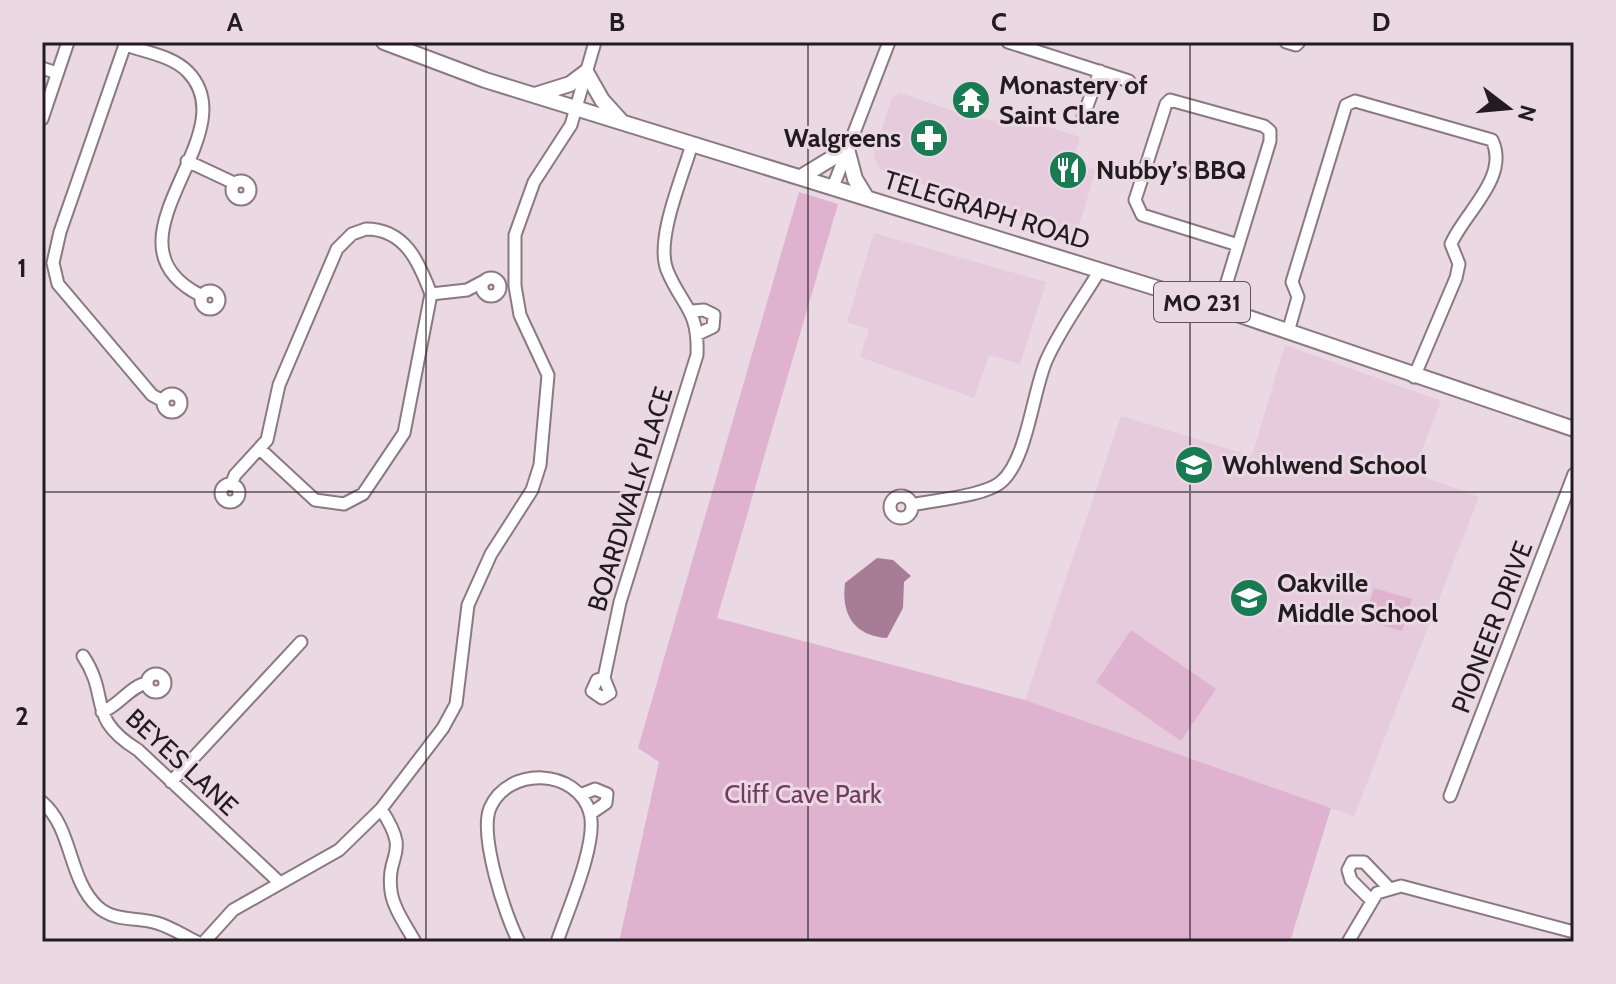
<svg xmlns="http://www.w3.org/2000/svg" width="1616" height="984" font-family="Cabin,sans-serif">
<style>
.built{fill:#e5cbdb}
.green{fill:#dfb3cf}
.water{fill:#a67c97}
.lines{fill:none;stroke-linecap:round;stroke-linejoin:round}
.minor-casing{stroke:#8a7983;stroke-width:15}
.major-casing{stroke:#8a7983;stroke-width:18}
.minor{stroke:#fff;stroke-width:11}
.major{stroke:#fff;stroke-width:14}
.grid{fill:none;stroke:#221c20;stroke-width:2;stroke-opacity:0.55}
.labels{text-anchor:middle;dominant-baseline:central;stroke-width:6;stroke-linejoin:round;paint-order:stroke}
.shield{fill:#ead8e3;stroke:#5e545a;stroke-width:2}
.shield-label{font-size:24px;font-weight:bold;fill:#221c20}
.poi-label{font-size:26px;font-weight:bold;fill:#221c20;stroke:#ead8e3;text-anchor:start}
.street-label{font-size:26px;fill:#221c20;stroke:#ead8e3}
.park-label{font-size:26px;fill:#723a60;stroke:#ead8e3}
.neatline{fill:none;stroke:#221c20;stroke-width:3}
.grid-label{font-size:26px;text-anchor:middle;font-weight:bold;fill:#221c20}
</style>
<rect width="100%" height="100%" fill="#ead8e3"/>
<path class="built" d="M900 93 971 117 1016 124 1023 119 1080 137 1073 161 1096 170 1076 234 882 171 873 156 892 98Z
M874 233 1046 282 1020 364 989 355 974 398 860 357 869 329 847 322Z
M1285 345 1441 401 1413 473 1479 497 1354 816 1025 700 1121 416 1252 456Z"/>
<path class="green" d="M799 192 838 204 717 618 1025 700 1331 808 1290 942H619L659 762 638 748Z
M1374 588 1412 599 1402 631 1364 620Z
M1131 630 1216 689 1181 741 1096 682Z"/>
<path class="water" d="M877 558 893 560 911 576 904 582 903 608 887 638C854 636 841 614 845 583Z"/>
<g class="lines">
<defs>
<path id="minor" d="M126 42 60 232 53 263 58 284 152 395 163 401
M1008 42 1129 81
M1286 42 1296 45 1299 42
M126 45C145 52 173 56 188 72 250 136 92 242 202 296
M42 68 57 73
M1083 117 1100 71
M42 119 68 42
M187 161 234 183
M232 190a9 9 0 1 1 18 0a9 9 0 1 1-18 0Z
M833 187 889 42
M482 287a9 9 0 1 1 18 0a9 9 0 1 1-18 0Z
M201 300a9 9 0 1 1 18 0a9 9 0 1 1-18 0Z
M1219 308 1270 141V131L1264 126 1170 100 1166 104 1135 200 1142 215 1238 245
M692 311 704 310 714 315 713 327 698 334
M1288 332 1298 297 1292 282 1346 105 1355 101 1492 140C1510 177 1464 213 1451 244L1459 264 1456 278 1414 377
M163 403a9 9 0 1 1 18 0a9 9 0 1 1-18 0Z
M261 450 315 500 344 504 363 494 404 433 431 294 467 290 486 280
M221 493a9 9 0 1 1 18 0a9 9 0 1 1-18 0Z
M231 485 235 475 267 440 279 385 337 249 352 234 366 229C405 229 419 262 431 294
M890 507a11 11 0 1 1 22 0a11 11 0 1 1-22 0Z
M912 505C934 500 985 496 1001 482 1027 460 1032 395 1046 361 1060 329 1082 300 1100 270
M83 656C111 698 85 717 138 750L280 883
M147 683a9 9 0 1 1 18 0a9 9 0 1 1-18 0Z
M604 678 597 680 592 691 602 698 610 693 604 678 620 602 697 355C699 309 682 307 667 270 655 239 683 176 692 144
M102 712C119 706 130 686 147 683
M171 782 301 642
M580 795 595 789 607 794 606 803 590 814
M1450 796 1574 474
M42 802C73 828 68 880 98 907 115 922 137 917 157 923 171 927 184 936 197 942
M381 809C412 857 386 850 391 891 393 908 407 927 415 942
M1372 901 1351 880 1348 870 1352 862H1364L1389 888
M204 942 233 910 339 850 381 809 443 728 456 704 468 605 491 554 532 490 540 465 548 375 520 315 515 286V235L534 182 571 125 595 42
M519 942C505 916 479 835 490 808 508 766 577 768 590 813 598 843 567 912 557 942
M1348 942 1377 893 1401 886 1574 932"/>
<path id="major" d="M384 42 485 80 1205 303 1574 429
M535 95 570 84 586 72 602 100 621 121
M801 177 847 149 855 179 866 197"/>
</defs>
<use href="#minor" class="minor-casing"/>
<use href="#major" class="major-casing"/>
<use href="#minor" class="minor"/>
<use href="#major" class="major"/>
</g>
<path class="grid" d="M426 42V942M808 42V942M1190 42V942M42 492H1574"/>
<defs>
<symbol id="temple-disc" viewBox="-11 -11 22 22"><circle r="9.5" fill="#197b52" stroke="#ead8e3"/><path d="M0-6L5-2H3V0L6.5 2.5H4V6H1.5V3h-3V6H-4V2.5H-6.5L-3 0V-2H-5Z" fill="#fff"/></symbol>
<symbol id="pharmacy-disc" viewBox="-11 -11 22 22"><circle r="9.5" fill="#197b52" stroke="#ead8e3"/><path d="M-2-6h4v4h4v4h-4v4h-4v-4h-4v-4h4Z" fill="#fff"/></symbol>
<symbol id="restaurant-disc" viewBox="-11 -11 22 22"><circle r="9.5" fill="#197b52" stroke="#ead8e3"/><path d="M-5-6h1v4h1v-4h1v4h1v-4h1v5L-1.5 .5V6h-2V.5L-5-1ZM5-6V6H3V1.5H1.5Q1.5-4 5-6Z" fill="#fff"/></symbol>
<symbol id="school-disc" viewBox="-11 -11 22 22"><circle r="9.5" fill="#197b52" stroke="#ead8e3"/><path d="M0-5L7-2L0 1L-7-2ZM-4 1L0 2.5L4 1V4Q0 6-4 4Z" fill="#fff"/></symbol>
</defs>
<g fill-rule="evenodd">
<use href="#temple-disc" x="949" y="78" width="44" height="44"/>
<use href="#pharmacy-disc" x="907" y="116" width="44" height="44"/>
<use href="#restaurant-disc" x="1046" y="148" width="44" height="44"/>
<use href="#school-disc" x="1172" y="443" width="44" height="44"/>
<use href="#school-disc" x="1227" y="576" width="44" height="44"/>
</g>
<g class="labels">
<rect class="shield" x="1154" y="282" width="96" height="40" rx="6"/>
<g class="shield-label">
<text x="1202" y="302">MO 231</text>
</g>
<g class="poi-label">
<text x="999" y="85">Monastery of<tspan x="999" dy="30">Saint Clare</tspan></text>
<text x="901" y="138" text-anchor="end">Walgreens</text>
<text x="1096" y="170">Nubby’s BBQ</text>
<text x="1222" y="465">Wohlwend School</text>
<text x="1277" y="583">Oakville<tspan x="1277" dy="30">Middle School</tspan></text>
</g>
<g class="street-label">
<text transform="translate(987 210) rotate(17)">TELEGRAPH ROAD</text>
<text transform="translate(630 499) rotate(-73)">BOARDWALK PLACE</text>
<text transform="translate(1492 627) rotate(-69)">PIONEER DRIVE</text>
<text transform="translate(182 762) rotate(43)">BEYES LANE</text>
</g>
<g class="park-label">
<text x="803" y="794">Cliff Cave Park</text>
</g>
</g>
<rect width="1616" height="984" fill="none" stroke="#ead8e3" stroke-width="88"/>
<g transform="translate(1508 108) rotate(106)" stroke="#ead8e3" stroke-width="6" paint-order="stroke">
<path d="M0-6L14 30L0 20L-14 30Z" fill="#221c20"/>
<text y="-12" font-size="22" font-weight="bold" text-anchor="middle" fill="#221c20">N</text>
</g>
<rect x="44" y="44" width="1528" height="896" class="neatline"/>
<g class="grid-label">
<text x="235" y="31">A</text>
<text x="617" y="31">B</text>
<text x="999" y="31">C</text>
<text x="1381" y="31">D</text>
<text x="22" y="277">1</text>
<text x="22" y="725">2</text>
</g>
</svg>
